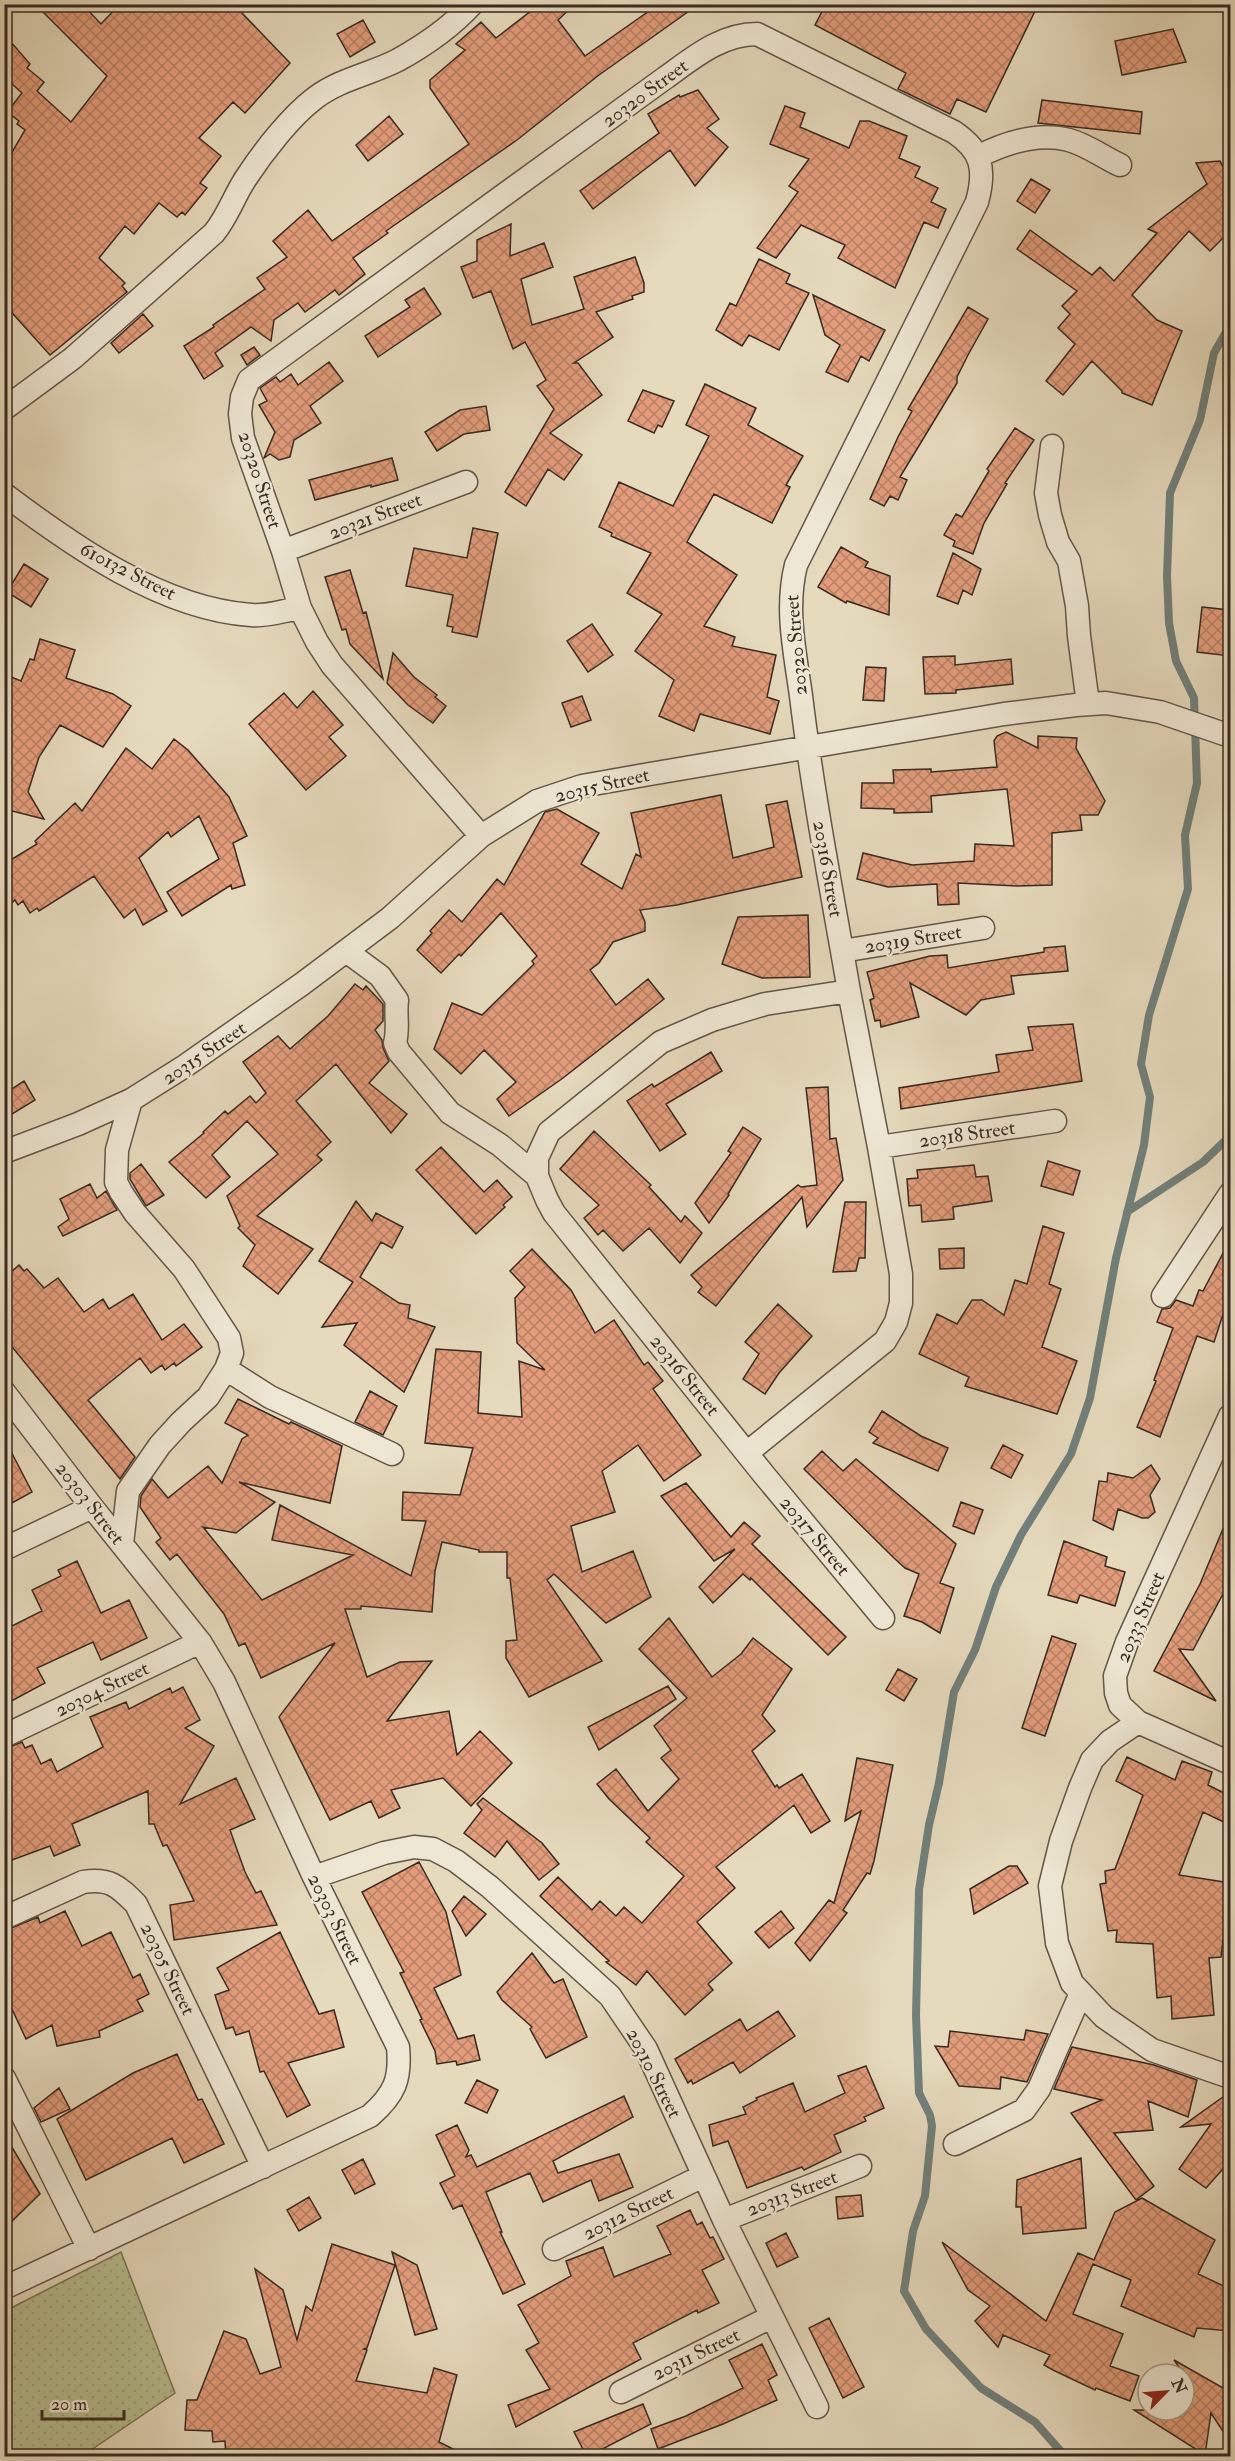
<svg xmlns="http://www.w3.org/2000/svg" width="1235" height="2461" font-family="'IM FELL Double Pica',serif">
<style>
.grass{fill:url(#grass-dots);stroke:#787458;stroke-width:1.5}
.lines{fill:none;stroke-linecap:round;stroke-linejoin:round}
.stream{stroke:#70807a;stroke-width:8}
.building{fill:url(#building-cross-hatch);stroke:#382a22;stroke-width:1.5}
.street-casing{stroke:#635648;stroke-width:25}
.street{stroke:#eee7d3;stroke-width:22}
.labels{text-anchor:middle;dominant-baseline:central;stroke-width:4.5;stroke-linejoin:round;paint-order:stroke}
.street-label{font-size:20px;fill:#382a22;stroke:#eee7d3}
</style>
<defs>
<pattern id="grass-dots" width="8" height="8" patternUnits="userSpaceOnUse" patternTransform="scale(1.5)"><rect width="8" height="8" fill="#b7be8f"/><path d="M2 2h.1M6 6h.1" fill="none" stroke="#9ea37b" stroke-width="1.8" stroke-linecap="round"/></pattern>
<pattern id="building-cross-hatch" width="8" height="8" patternUnits="userSpaceOnUse" patternTransform="scale(1.5)"><rect width="8" height="8" fill="#e39d7a"/><path d="M0 0l8 8M0 8l8-8" fill="none" stroke="#b98064"/></pattern>
</defs>
<rect width="100%" height="100%" fill="#e5dabc"/>
<filter id="stains"><feTurbulence type="fractalNoise" baseFrequency=".00333" numOctaves="4"/><feColorMatrix values="0 0 0 0 .2 0 0 0 0 .09 0 0 0 0 .02 0 0 0 .5 -.17"/></filter>
<radialGradient id="worn" r=".72"><stop offset=".6" stop-color="#630" stop-opacity="0"/><stop offset="1" stop-color="#630" stop-opacity=".3"/></radialGradient>
<path class="grass" d="M121 2252 175 2393 82 2456H5V2311Z"/>
<g class="lines">
<path class="stream" d="M1127 1212 1203 1162 1230 1136
M1065 2456 1035 2422 981 2388 926 2329 904 2291 913 2231 925 2196 932 2126 930 2115 919 2093 916 2015 919 1890 929 1825 939 1783 954 1692 975 1650 996 1587 1021 1535 1071 1454 1090 1398 1116 1258 1144 1145 1150 1097 1141 1064 1149 1015 1188 889 1185 835 1197 783 1194 698 1176 661 1169 623 1167 576 1170 493 1200 420 1214 353 1230 325"/>
</g>
<path class="building" d="M35 4H82L101 24 120 4H246L242 13 290 63 245 113 233 102 199 138 221 156 200 183 207 188 185 215 182 212 177 217 159 203 134 234 125 226 99 258 125 283 122 286 127 292 50 355 4 304V166L25 130 17 124 19 121 7 112 22 93 12 84 4 92V34L30 64 27 68 44 82 37 91 71 122 107 76Z
M540 4H575L558 20 585 56 659 4H699L599 75 517 140 386 231 388 233 353 258 365 274 339 295 335 290 305 312 298 303 274 320 271 341 251 327 215 353 223 366 204 379 184 346 214 327 213 325 265 289 257 278 287 257 273 241 308 210 332 241 469 144 430 88V80L465 50 456 44 481 22 496 38Z
M826 4H1016L1036 9 986 112 957 99 950 114 898 89 906 73 815 25Z
M363 20 375 42 350 57 337 34Z
M1173 29 1186 62 1122 75 1115 41Z
M698 90 719 119 707 128 728 147 695 186 670 150 593 209 580 191 659 133 648 114 679 95 680 97Z
M1042 100 1142 112 1140 134 1038 123Z
M785 106 805 113 800 127 849 148 860 121H869L907 136 899 158 920 167 915 177 938 188 931 202 946 209 938 228 924 222 895 288 838 258 845 245 801 225 776 258 757 248 798 192 789 186 809 159 770 144Z
M389 116 403 134 368 161 356 145Z
M1220 161 1225 170 1230 166V231L1210 251 1189 231 1132 295 1157 320 1182 331 1152 405 1122 393V391L1092 361 1063 395 1046 381 1075 344 1058 328 1070 314 1062 306 1077 291 1017 249 1030 230 1092 275 1100 267 1114 281 1157 233 1148 229 1207 184 1196 163Z
M1031 179 1050 190 1035 213 1017 201Z
M511 224 510 256 544 243 553 267 521 279 532 325 584 309 574 277 635 257 644 283V292L632 296 633 299 596 312 613 337 574 363H578L602 395 550 433 582 455 564 480 548 469 526 506 505 492 554 409 537 386 546 380 525 342 513 349 491 291 473 298 461 267 477 261V240Z
M759 259 790 274 786 283 809 293 779 350 749 335 742 346 716 330 730 303 736 306Z
M424 288 441 314 378 357 365 336 410 307 405 300Z
M813 295 885 330 869 361 861 356 848 382 826 372 840 345 825 335Z
M968 307 988 319 968 355 957 377V383L900 477 907 480 898 500 890 496 884 506 870 499 898 437 912 411 908 409Z
M143 314 153 326 119 353 111 343Z
M254 347 260 355 247 365 241 355Z
M329 362 343 381 310 406 321 423 294 440 290 457 279 460 270 454 264 458 275 432 259 405 267 401 260 388 276 377 280 382 291 374 298 385Z
M705 384 756 408 748 425 803 456 786 485 790 487 772 523 714 494 687 542 737 575 704 626 735 637 732 646 776 655 767 697 779 701 770 734 700 714 694 731 659 716 674 680 635 651 662 614 627 593 651 553 611 536 612 533 599 527 619 482 673 506 709 436 686 425Z
M643 390 674 401 662 427 658 425 654 433 628 421Z
M486 406 490 430 464 434 437 451 425 432 460 410Z
M1015 428 1034 440 1005 483 1007 484 984 523 973 554 953 546 955 541 944 535 956 514 962 517 989 471 987 469Z
M392 458 398 480 371 487V485L315 500 309 480Z
M473 528 498 533 477 637 452 632 453 627 447 626 453 595 406 586 414 548 467 558Z
M841 547 868 562 865 567 890 576 889 615 847 601 846 603 818 587Z
M953 553 981 569 972 595 963 590 958 604 937 596Z
M24 564 48 579 31 607 7 592Z
M350 570 363 613 366 612 383 679 350 644 346 629 342 630 325 577Z
M1202 607 1230 610V656L1197 652Z
M592 624 613 655 588 672 567 641Z
M40 639 75 650 66 678 113 694 131 706 103 747 60 725 39 757 28 792 44 819 4 809V674L21 681 30 659 34 660Z
M393 653 414 677 437 695 435 697 446 706 433 723 408 705 387 683Z
M955 656V665L1011 659 1013 684 956 690V693L925 694 923 657Z
M866 667 886 668 884 701 863 700Z
M313 691 343 725 329 737 346 756 306 790 249 724 284 693 297 708Z
M582 696 591 720 571 727 562 703Z
M1006 732 1038 748V736L1077 738 1076 748 1105 801 1098 815H1080L1082 830 1052 833V885L1017 886 958 883 959 904 938 905 937 884 888 887 857 879 863 853 912 865 974 861 975 844 1014 846 1007 789 931 796 932 812 894 813V809L861 808 862 783H894L893 770 931 769V772L997 767 994 741 997 736Z
M174 739 188 750 229 797 247 836 233 843 245 885 232 889 231 885 182 916 167 892 219 859 199 816 171 837 168 832 139 858 167 911 143 925 135 909 124 918 94 876 39 911 37 908 30 913 23 901 18 905 15 900 4 910V864L37 844 35 841 75 803 82 811 126 748 152 769Z
M721 795 733 858 774 847 766 805 787 801 802 877 677 905 640 910 645 922V931L613 942 599 963 590 970 616 1005 648 979 664 999 563 1078 509 1116 497 1099 516 1082 484 1050 461 1074 434 1049 452 1003 482 1015 534 964 532 961 537 956 501 913 461 956 459 954 441 973 417 950 432 933 430 931 449 910 462 922 497 879 504 885 545 812 557 809 599 833 581 864 622 889 636 854 641 857 631 813Z
M808 915 810 977 762 978 722 964 738 917Z
M1065 946 1068 971 1011 976 1014 994 981 1000 966 1015 910 983 919 1017 881 1027 880 1020 875 1021 870 1000 874 998 867 972 930 956 947 955 948 968 1044 952V948Z
M355 984 363 990 366 986 383 1004V1021L375 1030 382 1040 383 1048 389 1061 369 1083 407 1114 391 1133 336 1064 296 1101 331 1142 317 1155 322 1160 257 1216 313 1249 278 1294 243 1266 255 1245 238 1228 240 1226 227 1196 278 1154 247 1121 212 1155 230 1177 206 1198 169 1162 204 1133 203 1132 225 1111 228 1114 250 1096 256 1103 266 1093 243 1062 278 1036 290 1049 328 1016Z
M1073 1024 1082 1081 901 1109 899 1088 999 1072 996 1055 1033 1050 1028 1027Z
M711 1052 722 1071 666 1104 686 1134 660 1151 627 1101 652 1084 654 1087Z
M24 1081 35 1100 4 1119V1094Z
M828 1087 830 1139 836 1138 843 1180 807 1227 802 1197 716 1306 698 1292 702 1287 691 1275 798 1185 801 1187 817 1185 806 1088Z
M743 1127 761 1139 728 1194 729 1195 709 1223 695 1203 731 1153 728 1151Z
M594 1131 651 1185 649 1187 681 1222 685 1216 702 1233 680 1263 649 1228 623 1251 603 1230 598 1235 584 1218 599 1205 560 1169Z
M441 1147 484 1192 497 1180 512 1197 503 1205 505 1207 476 1234 416 1170Z
M1048 1161 1080 1171 1073 1195 1041 1186Z
M141 1164 164 1195 146 1206 130 1179V1173Z
M974 1165 976 1177 988 1176 992 1201 953 1207 954 1219 922 1222 921 1205 909 1206 907 1179 918 1178 917 1170Z
M90 1184 97 1198 106 1191 117 1210 63 1236 58 1227 69 1219 60 1199Z
M356 1201 372 1221 376 1213 403 1227 392 1248 381 1242 360 1277 399 1303 410 1305 408 1318 435 1327 404 1392 344 1345 357 1323 322 1327 353 1282 319 1261Z
M845 1202H866L865 1258H859L856 1271 833 1272Z
M1043 1226 1064 1233 1049 1284 1061 1289 1042 1347 1077 1361 1057 1414 965 1386 969 1377 919 1354 937 1314 957 1324 972 1300H982L1004 1315 1015 1280 1027 1284Z
M1230 1240V1293L1214 1342 1197 1336 1160 1437 1137 1427 1156 1381 1154 1380 1173 1328 1157 1322 1162 1309 1170 1308 1176 1300 1193 1306 1199 1290 1203 1291Z
M964 1248V1268L940 1269 939 1249Z
M532 1249 571 1290 595 1333 614 1320 644 1365 648 1362 663 1381 653 1389 701 1455 664 1481 638 1445 602 1471 615 1512 571 1526 582 1572 633 1551 651 1597 606 1623 554 1574 547 1580 602 1661 529 1697 506 1658V1641L517 1640 510 1578H507V1552H479V1550L442 1542 435 1571 432 1612 361 1606V1609H345L367 1677 400 1662 432 1661 387 1721 449 1711 457 1755 480 1731 512 1763 471 1806 443 1778 391 1790 400 1808 379 1818 371 1801 330 1820 279 1717 335 1643 261 1678 245 1643 239 1646 224 1614 177 1554 170 1560 156 1542 161 1538 140 1507 141 1496 152 1479 168 1498 208 1466 222 1483 242 1439 248 1435 225 1423 238 1399 289 1424 291 1422 342 1446 330 1503 239 1482 275 1502 236 1533 203 1527 262 1600 353 1555 272 1540 280 1505 411 1576 426 1521 402 1520 403 1492 460 1495 473 1448 425 1443 436 1349 481 1352 478 1413 522 1417 519 1361 545 1370 517 1343 515 1298 525 1287 510 1271Z
M19 1265 24 1271 27 1269 44 1288 58 1278 84 1312 103 1299 109 1309 133 1294 162 1340 184 1324 202 1347 176 1366 174 1363 165 1370 162 1365 151 1373 140 1358 88 1400 135 1457 120 1479 4 1337V1278Z
M778 1304 812 1336 779 1373 765 1394 743 1379 759 1354 745 1342Z
M370 1391 397 1406 383 1435 355 1422Z
M882 1411 921 1436 948 1448 938 1471 873 1443 878 1438 869 1432Z
M4 1438 32 1492 12 1503 4 1488Z
M1003 1445 1023 1455 1011 1478 991 1468Z
M822 1451 843 1471 856 1459 956 1544 940 1583 954 1588 940 1633 922 1622 904 1616 919 1574 905 1568 894 1558 804 1469Z
M1151 1465 1160 1479 1150 1495 1155 1512 1148 1518H1142L1118 1509 1113 1530 1093 1520 1099 1481 1107 1482 1108 1473 1133 1478Z
M686 1483 731 1537 744 1522 760 1536 752 1544 846 1637 828 1655 751 1578 750 1580 743 1574 713 1603 699 1587 735 1549 714 1561 661 1496Z
M961 1502 983 1510 974 1534 953 1526Z
M1230 1512V1573L1223 1594 1193 1650 1179 1649 1216 1701 1154 1671 1200 1584Z
M1064 1541 1107 1557 1105 1566 1125 1572 1115 1606 1080 1595 1077 1603 1048 1595Z
M77 1561 101 1613 129 1600 147 1638 101 1660 93 1642 37 1668 45 1683 4 1705V1630L42 1611 32 1590 61 1576 58 1570Z
M669 1618 712 1677 741 1654 753 1638 792 1669 762 1715 775 1731 752 1751 775 1787 777 1785 779 1788 802 1774 830 1821 811 1833 794 1805 716 1867 735 1888 697 1922 732 1963 708 1984 713 1990 685 2015 647 1971 636 1985 606 1962 609 1961 540 1896 558 1877 592 1910 600 1901 616 1916 624 1907 642 1923 684 1876 646 1842 650 1838 609 1799 597 1784 616 1769 648 1811 679 1779 661 1758 671 1750 654 1726 687 1698 639 1649Z
M1052 1636 1076 1644 1045 1736 1022 1728Z
M898 1669 917 1679 904 1701 886 1690Z
M668 1686 676 1699 599 1750 588 1727Z
M183 1687 200 1720 185 1728 214 1746 180 1804 236 1778 255 1819 230 1830 245 1872 256 1893 261 1891 277 1925 174 1940 170 1905 194 1901 167 1845 163 1846 154 1824H149L148 1791 72 1824 80 1845 54 1856 50 1846 4 1863V1749L22 1742 25 1748 32 1745 41 1764 51 1759 57 1772 103 1747 90 1717 126 1702 129 1709 170 1688 172 1693Z
M1127 1757 1175 1780 1182 1761 1212 1772 1208 1785 1230 1796V1825L1203 1812 1179 1875 1230 1883 1221 1957 1209 1958 1214 2015 1172 2019 1171 1996 1157 1998 1153 1944 1116 1942 1117 1930 1108 1931 1100 1884 1106 1883 1105 1871 1115 1869 1143 1795 1116 1781Z
M857 1758 893 1765 874 1861 870 1874 867 1873 843 1910 847 1913 810 1961 795 1943 829 1900 834 1903 861 1811 845 1821Z
M483 1798 542 1843 559 1864 539 1880 507 1841 495 1857 464 1833 482 1810 477 1804Z
M419 1862 446 1912 461 1975 434 1988 458 2039 474 2035 480 2060 457 2065 456 2061 437 2064 435 2051 420 2020 422 2019 400 1973 404 1972 362 1892Z
M1009 1866H1017L1028 1883 974 1914 970 1889Z
M464 1896 486 1914 466 1936 452 1911Z
M65 1911 82 1946 111 1932 133 1978 140 1974 149 1994 137 2000 143 2011 99 2031 100 2037 57 2046 52 2025 26 2039 4 1992V1931L38 1917 40 1923Z
M781 1911 794 1928 769 1948 755 1932Z
M280 1932 319 2014 334 2010 344 2047 288 2063 310 2105 287 2117 264 2071 260 2072 249 2031 236 2035 233 2027 226 2029 215 1995 229 1990 217 1968Z
M532 1953 554 1983 563 1979 587 2037 546 2058 530 2029 532 2027 502 2000 497 1992Z
M778 2011 795 2036 740 2073 733 2062 693 2084 691 2080 688 2083 675 2059 740 2019 747 2031Z
M1026 2030 1048 2034 1027 2082 1001 2077 1000 2089 959 2086 935 2046 948 2047 950 2031 1024 2040Z
M1072 2047 1154 2065 1197 2080 1188 2117 1148 2101 1153 2130 1114 2133 1154 2186 1136 2200 1071 2113 1102 2100 1054 2089Z
M177 2054 198 2100 202 2099 224 2144 184 2163 172 2138 86 2180 57 2119 133 2073Z
M866 2066 884 2108 864 2117 866 2121 834 2135 841 2152 804 2170 802 2167 747 2188 728 2141 713 2146 709 2125 746 2114 743 2107 757 2100 756 2098 793 2083 805 2112 845 2093 838 2076Z
M477 2080 498 2090 487 2113 465 2103Z
M59 2088 70 2109 41 2122 34 2108Z
M1230 2092V2161L1206 2188 1179 2169 1211 2124 1181 2127Z
M624 2096 633 2117 553 2161 558 2173 619 2154 633 2187 599 2201 591 2180 543 2202 530 2173 486 2192 502 2232H500L525 2284 503 2294 462 2205 453 2209 440 2183 455 2176 436 2135 457 2125 469 2150 466 2157 471 2155 477 2167Z
M4 2134 40 2194 4 2229Z
M1081 2158 1086 2228 1023 2234 1021 2207H1016L1017 2180Z
M363 2159 375 2184 355 2194 342 2170Z
M861 2195 863 2216 838 2219 836 2197Z
M309 2197 321 2218 299 2231 287 2210Z
M1142 2198 1215 2240 1198 2274 1230 2289V2331L1197 2328 1194 2337 1121 2306 1131 2280 1093 2264 1073 2314 1123 2334 1110 2366 1139 2376 1130 2401 1096 2388 1095 2390 1053 2370 1044 2365 1050 2355 1003 2335 998 2347 975 2321 990 2306 968 2290 942 2242 1046 2321 1078 2253 1094 2260 1115 2212Z
M690 2210 697 2225 702 2222 710 2238 713 2237 724 2259 702 2270 719 2303 698 2313 697 2310 633 2343 641 2359 516 2427 508 2405 550 2389 526 2350 539 2343 518 2305 571 2276 566 2261 603 2247 614 2277 671 2254 657 2226Z
M786 2233 798 2257 777 2267 766 2243Z
M332 2244 395 2265 367 2348 364 2349 367 2350 356 2381 427 2393 434 2368 457 2375 439 2442 469 2457H226L225 2441 213 2442 212 2431 185 2430 187 2400H197L224 2331 246 2339 260 2374 281 2367 255 2269 283 2290 297 2340 306 2306 312 2311Z
M392 2252 417 2265 437 2329 415 2335Z
M829 2318 864 2387 843 2398 809 2328Z
M762 2344 777 2375 768 2380 777 2400 723 2424 658 2449 651 2429 686 2416 743 2388 729 2360Z
M1174 2360 1230 2392V2442L1211 2413 1205 2455 1134 2410H1184V2374Z
M643 2404 651 2424 587 2457 574 2432Z"/>
<g class="lines">
<defs>
<path id="street" d="M979 156C1005 143 1039 132 1069 140 1087 145 1103 157 1120 165
M4 409 73 358 214 233C228 216 234 196 246 178 263 152 290 117 315 98 340 79 371 74 398 60 425 45 452 26 472 4
M1052 446 1046 493 1050 515 1058 542 1069 561 1077 606 1079 636 1088 704
M4 494C73 546 162 609 251 615 266 617 285 610 300 608
M283 551 466 482
M481 836 332 665 317 642 300 608 283 551 243 438 240 414 242 397 249 380 665 78C693 58 721 34 757 34L954 132C982 151 986 169 977 202L796 565C785 609 795 652 801 696 813 795 832 893 849 991L765 1004 712 1020 661 1042 549 1132 537 1158V1176L547 1200 554 1213 765 1476 883 1618
M346 951 380 976 397 1000C395 1015 399 1028 395 1043L399 1052 450 1113 500 1145 537 1176
M842 951 983 928
M879 1147 1055 1121
M4 1152 78 1124 131 1100 185 1066 302 984 390 918 481 836 537 801 582 786 650 774 1004 714 1076 705 1106 703 1160 712 1230 736
M1163 1296 1230 1194
M226 1369 270 1397 392 1454
M4 1392 92 1507 200 1642 224 1682 314 1877 398 2047C401 2079 395 2094 370 2116L4 2288
M1230 1416 1127 1642 1115 1676 1116 1693 1120 1705 1138 1722 1230 1763
M748 1452 885 1341 896 1322 901 1303V1274L879 1147 849 991
M122 1544 128 1491 160 1445 181 1422 208 1397 226 1369 232 1353 229 1338 184 1269 135 1213 121 1192 116 1182 117 1150 131 1100
M4 1549 92 1507
M1138 1722 1110 1741 1092 1760 1080 1788 1061 1841 1050 1886 1057 1943 1072 1983 1104 2017 1152 2050 1230 2077
M4 1736 200 1642
M314 1877 384 1853 414 1847 433 1849 456 1861 490 1887 610 1996 646 2049 724 2220 817 2407
M4 1918 83 1882C110 1878 118 1886 136 1904L263 2167
M4 2078 89 2249
M955 2144 1024 2110 1039 2089 1081 1993
M724 2220 860 2166
M554 2249 703 2176
M621 2392 771 2317"/>
</defs>
<use href="#street" class="street-casing"/>
<use href="#street" class="street"/>
</g>
<g class="labels">
<g class="street-label">
<text transform="translate(645 93) rotate(-36)">20320 Street</text>
<text transform="translate(260 480) rotate(72)">20320 Street</text>
<text transform="translate(375 516) rotate(-21)">20321 Street</text>
<text transform="translate(128 571) rotate(27)">610132 Street</text>
<text transform="translate(796 645) rotate(-95)">20320 Street</text>
<text transform="translate(602 785) rotate(-13)">20315 Street</text>
<text transform="translate(828 869) rotate(80)">20316 Street</text>
<text transform="translate(913 939) rotate(-9)">20319 Street</text>
<text transform="translate(204 1053) rotate(-34)">20315 Street</text>
<text transform="translate(967 1134) rotate(-8)">20318 Street</text>
<text transform="translate(685 1375) rotate(51)">20316 Street</text>
<text transform="translate(90 1503) rotate(52)">20303 Street</text>
<text transform="translate(815 1536) rotate(50)">20317 Street</text>
<text transform="translate(1140 1617) rotate(-67)">20333 Street</text>
<text transform="translate(102 1689) rotate(-26)">20304 Street</text>
<text transform="translate(335 1919) rotate(64)">20303 Street</text>
<text transform="translate(168 1969) rotate(64)">20305 Street</text>
<text transform="translate(654 2073) rotate(63)">20310 Street</text>
<text transform="translate(792 2193) rotate(-21)">20313 Street</text>
<text transform="translate(628 2213) rotate(-26)">20312 Street</text>
<text transform="translate(696 2354) rotate(-26)">20311 Street</text>
</g>
</g>
<rect width="1235" height="2461" fill="none" stroke="#e5dabc" stroke-width="24"/>
<rect x="6" y="6" width="1223" height="2449" fill="none" stroke="#382a22" stroke-width="3"/>
<rect x="12" y="12" width="1211" height="2437" fill="none" stroke="#382a22" stroke-width="1.5"/>
<g transform="translate(1166 2392) rotate(65)"><circle r="28" fill="#eee7d3" stroke="#a59b8c" stroke-width="1.5"/>
<path d="M0-4.5L10 22L0 15L-10 22Z" fill="#8f2418"/>
<text y="-9" font-size="16" font-weight="bold" text-anchor="middle" fill="#382a22">N</text>
</g>
<path d="M42 2410v9h82v-9" fill="none" stroke="#382a22" stroke-width="3"/>
<text x="51" y="2410" font-size="18" fill="#382a22" stroke="#eee7d3" stroke-width="4.5" paint-order="stroke">20 m</text>
<rect width="100%" height="100%" filter="url(#stains)"/>
<rect width="100%" height="100%" fill="url(#worn)"/>
</svg>
